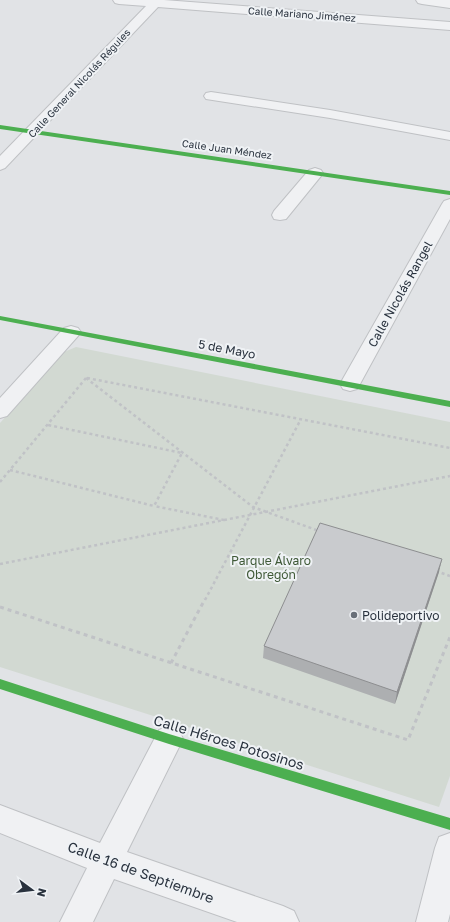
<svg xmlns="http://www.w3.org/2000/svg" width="450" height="922" font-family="'Golos Text',sans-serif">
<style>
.green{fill:#d2d9d2}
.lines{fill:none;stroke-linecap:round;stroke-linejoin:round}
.street-casing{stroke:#bfc1c4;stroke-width:2}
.path-far1{stroke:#c0c2c6;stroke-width:2.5;stroke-dasharray:3 3;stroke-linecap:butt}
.path{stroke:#c0c2c6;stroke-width:3;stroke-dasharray:4 4;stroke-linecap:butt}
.street{fill:#f0f1f3;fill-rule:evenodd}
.fast{fill:#4caf50;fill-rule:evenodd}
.wall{fill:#adafb1}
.shaded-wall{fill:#8d8e90}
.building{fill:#c9cbce;stroke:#8d8e90}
.poi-dot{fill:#697079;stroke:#eff2f5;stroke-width:1.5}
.labels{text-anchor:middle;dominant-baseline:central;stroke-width:4;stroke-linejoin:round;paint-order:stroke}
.far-street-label{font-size:10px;fill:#29323e;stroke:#eff2f5}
.street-label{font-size:12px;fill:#29323e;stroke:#eff2f5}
.park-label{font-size:12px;fill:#3f5937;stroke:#eff2f5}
.poi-label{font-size:12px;fill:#29323e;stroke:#eff2f5;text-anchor:start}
.near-street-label{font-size:14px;fill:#29323e;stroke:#eff2f5}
</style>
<rect width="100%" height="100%" fill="#e1e3e6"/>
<path class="green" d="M76 347 450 422V776L439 807 0 667V423L64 352Z"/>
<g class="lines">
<defs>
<path id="street" d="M113 0H164L450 22V30L158 7 5 168 0 170V156L146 6 119 4 115 3Z
M416 0H450V8L422 4 418 3Z
M211 92 330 110 450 132V140L330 118 206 99 204 96 206 93Z
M315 168 321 170 323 173 321 176 286 219 280 220 274 219 272 215 274 211 309 170Z
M450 199V219L360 384 357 389 350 391 343 389 340 384 442 204 444 201Z
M71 326 78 328 81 332 78 336 7 416 0 418V398L64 328Z
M169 726 179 730 183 739 127 852 283 906 294 911 299 922H237L114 879 93 922H60L87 868 0 833V805L100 843 159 730Z
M450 833V914L448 922H416L435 848 439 837Z"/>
</defs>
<use href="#street" class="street-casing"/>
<path class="path-far1" d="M86 378 253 507 319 531
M87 378 450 448
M10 470 154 506 182 453 48 425
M0 482 86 378
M224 520 450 476
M0 564 224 520 154 506
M436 571 450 576
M205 600 301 419"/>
<path class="path" d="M0 607 408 740 450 637
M171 663 205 599"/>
<use href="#street" class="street"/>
<path class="fast" d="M0 125 450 191V195L0 129Z
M0 316 450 401V407L0 320Z
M0 679 169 734 450 818V830L169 744 0 689Z"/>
</g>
<path class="wall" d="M439 572 395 704 263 658 264 646Z"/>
<path class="shaded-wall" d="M442 559 439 572 395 704 397 692Z"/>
<path class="building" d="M320 523 442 559 397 692 264 646Z"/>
<circle class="poi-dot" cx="354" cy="615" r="4"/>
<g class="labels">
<g class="far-street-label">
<text transform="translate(302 14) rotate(4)">Calle Mariano Jiménez</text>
<text transform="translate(79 83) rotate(-47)">Calle General Nicolás Régules</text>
<text transform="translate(227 149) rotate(8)">Calle Juan Méndez</text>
</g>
<g class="street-label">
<text transform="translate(400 294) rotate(-61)">Calle Nicolás Rangel</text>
<text transform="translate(227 349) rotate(11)">5 de Mayo</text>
</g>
<g class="park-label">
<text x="271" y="560">Parque Álvaro<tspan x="271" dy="14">Obregón</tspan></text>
</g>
<g class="poi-label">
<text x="362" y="615">Polideportivo</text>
</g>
<g class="near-street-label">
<text transform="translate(229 742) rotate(17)">Calle Héroes Potosinos</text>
<text transform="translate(141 872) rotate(20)">Calle 16 de Septiembre</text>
</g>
</g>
<g transform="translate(32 890) rotate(105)" stroke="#eff2f5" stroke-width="3" paint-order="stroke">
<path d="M0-3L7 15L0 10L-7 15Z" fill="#29323e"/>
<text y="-6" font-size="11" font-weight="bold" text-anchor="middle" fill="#29323e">N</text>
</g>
</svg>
